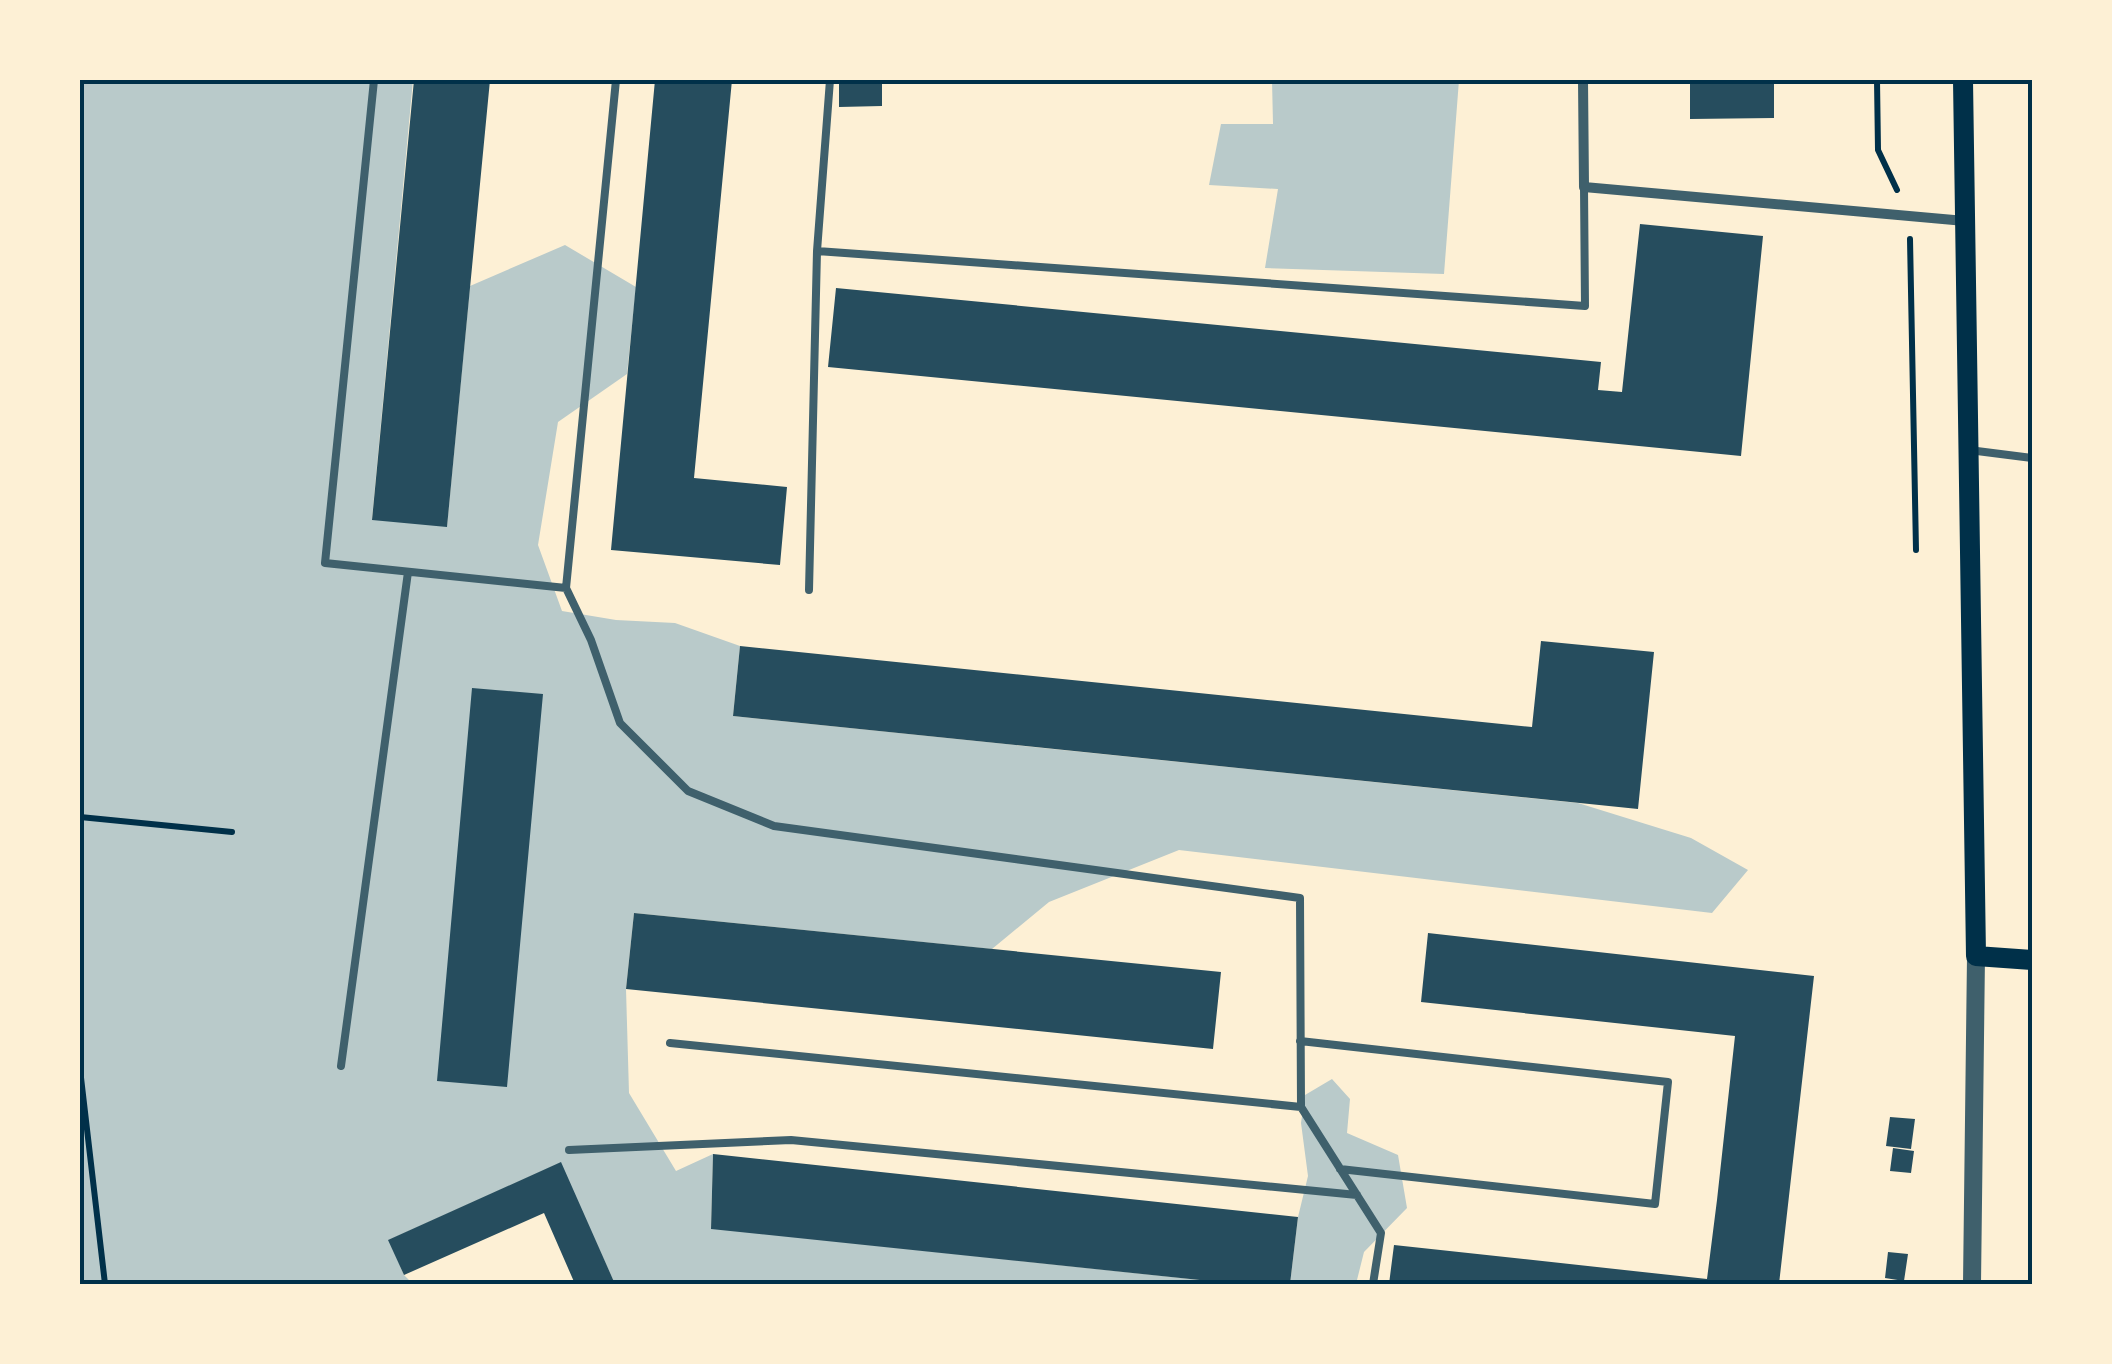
<svg xmlns="http://www.w3.org/2000/svg" width="2112" height="1364" font-family="'Fira Sans',sans-serif">
<style>
.green{fill:#b9caca}
.building{fill:#264d5e}
.lines{fill:none;stroke-linecap:round;stroke-linejoin:round}
.path{stroke:#003049;stroke-width:6}
.service{stroke:#3f606c;stroke-width:8}
.minor{stroke:#3f606c;stroke-width:10}
.tertiary{stroke:#3f606c;stroke-width:18}
.secondary{stroke:#003049;stroke-width:20}
.neatline{fill:none;stroke:#003049;stroke-width:4}
</style>
<rect width="100%" height="100%" fill="#fdf0d5"/>
<path class="green" d="M80 80H413L372 519 447 526 470 286 565 245 636 287 627 374 558 422 538 545 562 611 616 620 675 623 740 646 733 716 1578 803 1691 838 1748 870 1712 913 1179 850 1049 902 992 949 634 913 626 989 629 1093 676 1171 713 1154 711 1228 1238 1284H615L560 1163 389 1240 404 1275 413 1284H80Z
M1272 80H1459L1444 274 1265 268 1278 189 1209 185 1221 124H1273Z
M1332 1079 1350 1099 1347 1133 1398 1155 1407 1208 1364 1252 1356 1284H1290L1298 1217 1308 1176 1301 1123 1305 1095Z"/>
<path class="building" d="M414 80H490L447 527 372 520Z
M655 80H732L694 478 787 487 780 565 611 550Z
M839 80H882V106L839 107Z
M1690 80H1774V118L1690 119Z
M1640 224 1763 236 1741 456 828 367 836 288 1601 362 1598 390 1622 392Z
M1541 641 1654 652 1638 809 733 716 740 646 1532 727Z
M472 688 543 694 507 1087 437 1081Z
M634 913 1221 972 1213 1049 626 989Z
M1428 933 1814 976 1779 1284H1389L1394 1245 1707 1279 1717 1200 1735 1036 1421 1002Z
M1890 1117 1915 1119 1911 1149 1886 1146Z
M1893 1148 1914 1151 1911 1173 1890 1171Z
M713 1154 1298 1217 1290 1284H1238L711 1229Z
M561 1162 615 1284H575L544 1213 404 1275 388 1240Z
M1888 1252 1908 1254 1904 1281 1885 1278Z"/>
<g class="lines">
<path class="path" d="M1877 80 1878 150 1897 190
M1910 239 1916 550
M80 817 232 832
M80 1069 105 1284"/>
<path class="service" d="M374 80 325 563 566 588
M616 80 566 588 591 640 620 723 688 791 774 826 1300 898 1301 1107 1381 1233 1373 1284
M817 251 1585 306 1584 187
M1969 450 2032 458
M809 590 817 251 830 80
M1300 1041 1668 1082 1655 1204 1340 1169
M670 1043 1301 1107
M341 1066 408 572
M569 1150 791 1140 1357 1195"/>
<path class="minor" d="M1583 80 1584 187 1965 221"/>
<path class="tertiary" d="M1972 1284 1976 956"/>
<path class="secondary" d="M1963 80 1976 956 2032 960"/>
</g>
<rect width="2112" height="1364" fill="none" stroke="#fdf0d5" stroke-width="165"/>
<rect x="82" y="82" width="1948" height="1200" class="neatline"/>
</svg>
